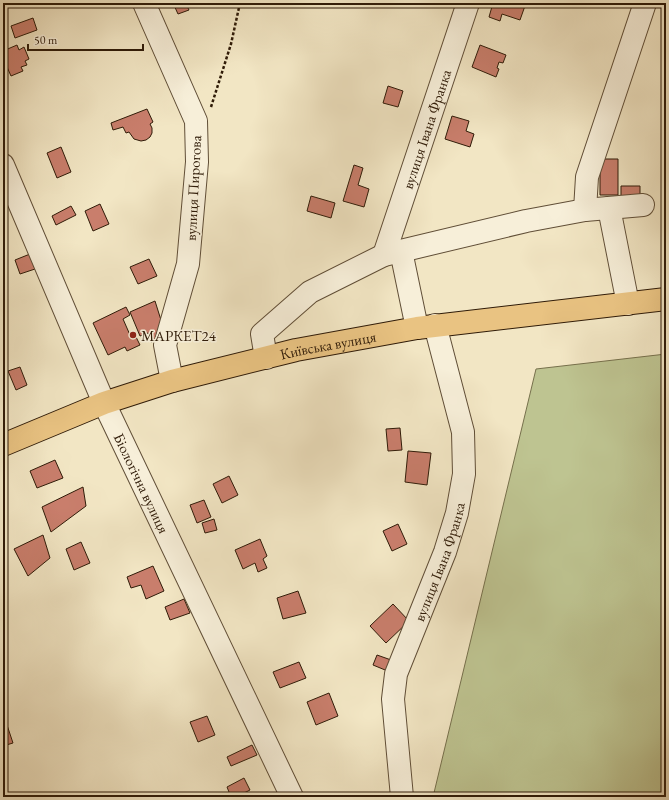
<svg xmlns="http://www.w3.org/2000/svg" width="669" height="800" font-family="'EB Garamond',serif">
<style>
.green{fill:#bec491;stroke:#76704c}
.building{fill:#c97e6c;stroke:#2f1b08}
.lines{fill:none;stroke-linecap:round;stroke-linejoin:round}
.minor-casing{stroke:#604e37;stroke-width:24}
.highway-casing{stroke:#2f1b08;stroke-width:24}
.path{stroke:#2f1b08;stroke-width:2.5;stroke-dasharray:3 2;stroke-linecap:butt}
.minor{stroke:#f7efd9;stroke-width:22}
.highway{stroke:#e9c382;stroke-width:22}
.poi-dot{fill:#8f2418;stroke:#f7efd9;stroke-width:1.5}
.labels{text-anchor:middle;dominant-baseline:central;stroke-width:3;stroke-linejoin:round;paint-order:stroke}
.street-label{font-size:15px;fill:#2f1b08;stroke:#f7efd9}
.poi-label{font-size:15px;fill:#2f1b08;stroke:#f7efd9;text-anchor:start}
</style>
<rect width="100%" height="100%" fill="#f2e6c4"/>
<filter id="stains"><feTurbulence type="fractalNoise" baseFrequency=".005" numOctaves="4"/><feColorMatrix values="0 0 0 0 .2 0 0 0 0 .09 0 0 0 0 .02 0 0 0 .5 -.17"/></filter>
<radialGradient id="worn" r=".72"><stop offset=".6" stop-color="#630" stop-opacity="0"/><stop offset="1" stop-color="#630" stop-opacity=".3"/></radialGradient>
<path class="green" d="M666 354V797H433L536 369Z"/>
<path class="building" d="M173 3H189L186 4 189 10 178 14Z
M493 3H526L520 20 502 14 500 21 489 17Z
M33 18 37 30 15 38 11 26Z
M17 45 19 50 24 47 29 59 25 61 27 65 21 67 23 71 11 76 3 58V51Z
M480 45 506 55 503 63 499 62 497 68 499 69 496 77 472 67Z
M388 86 403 91 398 107 383 103Z
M147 109 153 122 150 124 152 128V133L150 137 146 140 141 141 134 139 129 132 126 133 123 127 113 130 111 123Z
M452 116 469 121 466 131 474 134 470 147 445 139Z
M61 147 71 172 57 178 47 153Z
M600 159H618V195H600Z
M354 165 363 168 358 185 369 189 364 207 343 201Z
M621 186H640V196H621Z
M311 196 335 203 331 218 307 211Z
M100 204 109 224 93 231 85 211Z
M71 206 76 215 56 225 52 216Z
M30 254 35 269 20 274 15 260Z
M149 259 157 276 138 284 130 267Z
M155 301 166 336 151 342 148 333 140 336 130 312Z
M126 307 130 315 123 319 130 335 134 333 140 345 127 351 125 347 108 355 93 323Z
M20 367 27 385 16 390 8 371Z
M400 428 402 450 388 451 386 429Z
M408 451 431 453 427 485 405 482Z
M55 460 63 478 37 488 30 471Z
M229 476 238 495 222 503 213 484Z
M83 487 86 506 51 532 42 507Z
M204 500 211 517 197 523 190 505Z
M214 519 217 530 205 533 202 523Z
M398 524 407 544 392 551 383 531Z
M43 535 50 558 28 576 14 549Z
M260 539 267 556 263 559 267 568 258 572 255 563 243 569 235 550Z
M81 542 90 563 74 570 66 549Z
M153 566 164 591 146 599 141 585 131 588 127 577Z
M298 591 306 613 283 619 277 598Z
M184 599 190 613 170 620 165 607Z
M393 604 409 621 386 643 370 626Z
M377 655 394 661 390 672 373 665Z
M299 662 306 678 280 688 273 672Z
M329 693 338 716 316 725 307 702Z
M3 713 13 743 3 746Z
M207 716 215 735 198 742 190 722Z
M252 745 257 755 231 766 227 757Z
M244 778 250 790 236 797H231L227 787Z"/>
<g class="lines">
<defs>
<g id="minor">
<path d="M144 3 196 121 197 162 188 264 165 345 172 381"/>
<path id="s1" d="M3 165 104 403 292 797"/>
<path d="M609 208 628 304"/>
<path d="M585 210 587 177 645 3"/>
<path d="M401 251 417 328"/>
<path id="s2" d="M384 255 468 3"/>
<path d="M266 358 262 334 310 292 384 255 526 221 585 210 643 205"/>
<path id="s3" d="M402 797 393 699 396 674 445 552 457 513 464 474 463 432 435 325"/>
</g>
<g id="highway">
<path id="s4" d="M3 445 104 403 172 381 296 350 417 328 666 299"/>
</g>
</defs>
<use href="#minor" class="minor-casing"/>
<use href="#highway" class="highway-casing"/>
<path class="path" d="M211 107 231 44 240 3"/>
<use href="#minor" class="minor"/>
<use href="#highway" class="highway"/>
</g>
<circle class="poi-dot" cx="133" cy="335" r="4"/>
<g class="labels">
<g class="street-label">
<text stroke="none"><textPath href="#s2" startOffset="133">вулиця Івана Франка</textPath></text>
<text transform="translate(193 188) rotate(-87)">вулиця Пирогова</text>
<text stroke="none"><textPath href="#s4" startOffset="341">Київська вулиця</textPath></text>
<text stroke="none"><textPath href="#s1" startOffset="347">Біологічна вулиця</textPath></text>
<text stroke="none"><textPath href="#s3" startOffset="244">вулиця Івана Франка</textPath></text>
</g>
<g class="poi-label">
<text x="141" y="335">МАРКЕТ24</text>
</g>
</g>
<rect width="669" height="800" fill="none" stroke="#f2e6c4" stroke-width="16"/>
<rect x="4" y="4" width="661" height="792" fill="none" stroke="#2f1b08" stroke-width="2"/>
<rect x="8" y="8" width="653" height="784" fill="none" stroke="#2f1b08"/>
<path d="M28 44v6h115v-6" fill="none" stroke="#2f1b08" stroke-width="2"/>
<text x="34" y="44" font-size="12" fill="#2f1b08" stroke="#f7efd9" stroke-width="3" paint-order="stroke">50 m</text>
<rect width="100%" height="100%" filter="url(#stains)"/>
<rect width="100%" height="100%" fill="url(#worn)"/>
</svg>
